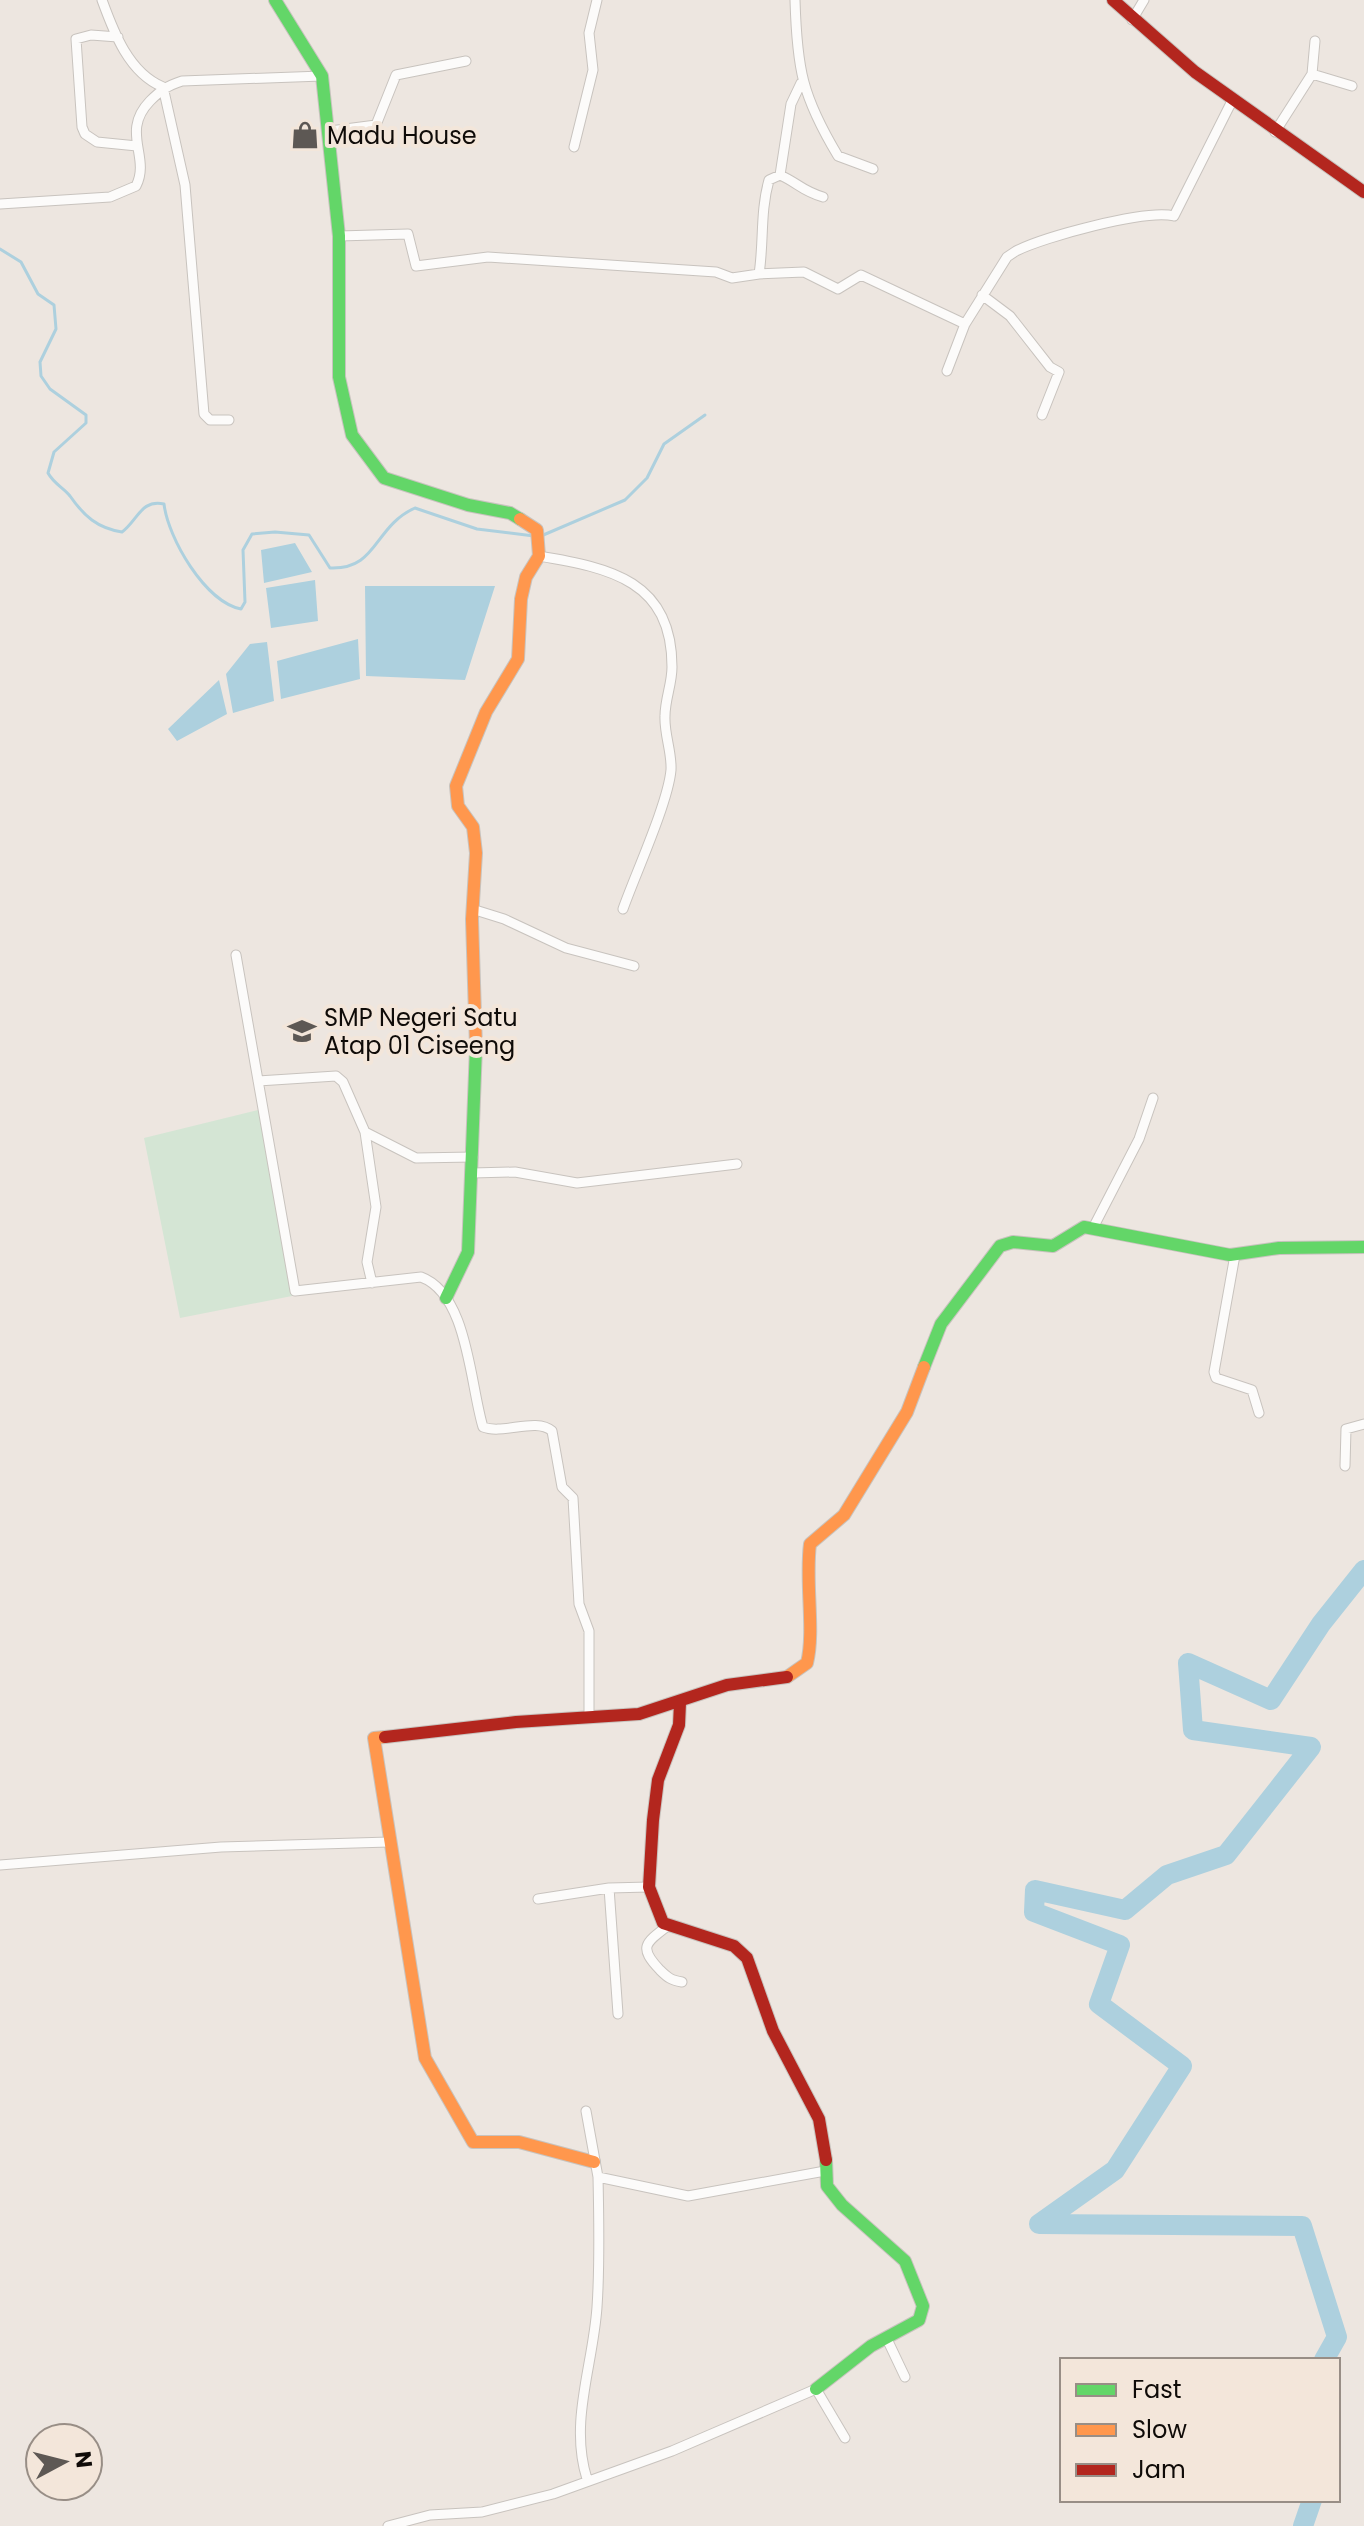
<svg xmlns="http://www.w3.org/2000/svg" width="1364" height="2526" font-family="Poppins,sans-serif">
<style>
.green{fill:#d4e5d4}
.water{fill:#add0de}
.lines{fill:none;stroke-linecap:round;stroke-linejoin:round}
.stream{stroke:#add0de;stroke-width:3}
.river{stroke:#add0de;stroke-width:20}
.street-casing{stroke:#c8c3be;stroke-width:11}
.fast-casing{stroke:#c8c3be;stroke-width:14}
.slow-casing{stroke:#c8c3be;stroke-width:14}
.jam-casing{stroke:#c8c3be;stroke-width:14}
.street{stroke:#fcfbfa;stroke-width:9}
.fast{stroke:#63d668;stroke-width:12}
.slow{stroke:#ff974d;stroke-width:12}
.jam{stroke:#b3261e;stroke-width:12}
.labels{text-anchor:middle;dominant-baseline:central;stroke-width:8;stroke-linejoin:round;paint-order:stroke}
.poi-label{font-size:24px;fill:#0f0b08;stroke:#f3e6da;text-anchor:start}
</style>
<rect width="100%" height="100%" fill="#ede6e0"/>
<path class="green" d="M262 1109 292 1296 180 1318 144 1138Z"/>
<path class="water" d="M295 543 312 572 264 583 261 550Z
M315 580 318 621 271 628 266 588Z
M365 586H495L465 680 366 676Z
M358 639 360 679 281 699 277 661Z
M267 642 274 701 233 713 226 674 250 644Z
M219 680 227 714 177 741 168 729Z"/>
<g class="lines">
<path class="stream" d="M0 249 21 262 38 294 54 305 56 329 40 362 41 376 50 389 86 415V423L54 452 48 473C54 484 64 488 70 496 84 516 97 528 122 532 138 520 141 499 164 504 168 538 205 602 241 609L245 602 243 550 252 534 275 532 309 535 330 568C378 570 373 527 415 508L477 529 534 536
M541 536 625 500 647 478 664 444 705 415"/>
<path class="river" d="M1324 2360 1337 2337 1302 2226 1039 2224 1115 2170 1182 2066 1099 2004 1120 1945 1034 1912 1035 1890 1125 1910 1167 1875 1226 1855 1311 1747 1193 1730 1188 1663 1271 1700 1321 1624 1364 1570
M1303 2526 1312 2500"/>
<defs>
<path id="street" d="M102 0C114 33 129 73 163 87L185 185 204 414 210 420H229
M795 0C797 69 802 96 838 156L873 169
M1132 20 1144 0
M118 37 91 35 76 39 82 127 85 134 97 142 137 146
M1312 74 1352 86
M801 83 791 104 780 175 769 180C760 212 764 242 759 274L804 272 838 289 861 275 965 324
M330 131 376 125 396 75 466 61
M1275 132 1312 74 1315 41
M574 147 593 70 589 33 597 0
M780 175C798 183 802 191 823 197
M0 204 110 197 136 186C151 157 120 132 150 101 161 90 167 86 182 81L322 76
M339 236 408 234 416 266 488 257 716 272 732 278 759 274
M982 295 1010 316 1050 367 1059 372 1042 415
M947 371 965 324 1007 257 1016 251C1044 237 1145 209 1174 216L1233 99
M539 556C611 568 672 581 672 667 672 684 665 699 665 716 664 734 672 752 671 770 668 803 635 875 623 909
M472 909 504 919 566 948 634 966
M236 955 295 1291 421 1277C468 1294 470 1385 483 1427 503 1435 536 1417 552 1431L562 1487 573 1498 579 1604 589 1631V1718
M258 1081 336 1076 343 1082 365 1132 416 1158 473 1157
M365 1132 376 1207 367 1262 372 1283
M472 1173 515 1172 577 1183 737 1164
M1093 1228 1139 1139 1153 1098
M1235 1255 1214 1372 1216 1378 1252 1390 1259 1413
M1345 1466 1346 1429 1364 1424
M0 1865 221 1847 389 1842
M609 1888 618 2014
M538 1899 609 1888 649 1887
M669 1925C645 1943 638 1947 660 1970 668 1978 671 1980 682 1982
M586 2111 598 2177 688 2196 825 2171
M886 2337 905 2377
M587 2479C569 2422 593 2366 597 2307 600 2264 599 2220 598 2177
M388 2526 430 2515 482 2512 553 2494 672 2451 816 2389 845 2438"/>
<path id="fast" d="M275 0 322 76 339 236V377L352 435 384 478 468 505 510 513 520 519
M446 1298 468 1252 476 1047
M924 1367 941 1324 1000 1246 1013 1242 1053 1246 1084 1227 1230 1255 1279 1248 1364 1247
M816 2389 871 2346 919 2320 923 2306 905 2261 842 2205 827 2186 826 2160"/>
<path id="slow" d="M476 1047 472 919 476 853 473 827 458 806 456 786 486 712 518 659 521 599 526 577 539 556 537 530 520 519
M787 1677 807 1663C815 1631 805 1582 810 1544L844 1515 907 1412 924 1367
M385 1737 374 1738 425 2058 473 2142H519L594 2162"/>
<path id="jam" d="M1113 0 1195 72 1364 192
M680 1703 679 1725 658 1780 653 1820 649 1887 663 1923 734 1946 747 1958 773 2031 819 2119 826 2160
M385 1737 516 1722 639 1714 727 1685 787 1677"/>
</defs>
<use href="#street" class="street-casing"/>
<use href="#fast" class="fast-casing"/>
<use href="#slow" class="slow-casing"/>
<use href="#jam" class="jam-casing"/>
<use href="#street" class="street"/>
<use href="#fast" class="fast"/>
<use href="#slow" class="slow"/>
<use href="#jam" class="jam"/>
</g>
<defs>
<symbol id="shop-bare" viewBox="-9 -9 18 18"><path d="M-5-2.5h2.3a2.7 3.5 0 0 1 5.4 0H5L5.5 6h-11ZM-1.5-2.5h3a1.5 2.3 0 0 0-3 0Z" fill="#5d5854" stroke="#f3e6da" stroke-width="2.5" paint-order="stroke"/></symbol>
<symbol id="school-bare" viewBox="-9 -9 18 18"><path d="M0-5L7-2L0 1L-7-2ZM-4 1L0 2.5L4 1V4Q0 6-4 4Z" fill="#5d5854" stroke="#f3e6da" stroke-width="2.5" paint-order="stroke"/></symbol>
</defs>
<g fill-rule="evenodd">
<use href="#shop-bare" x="285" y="115" width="40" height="40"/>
<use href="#school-bare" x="282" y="1011" width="40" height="40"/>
</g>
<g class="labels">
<g class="poi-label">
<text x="327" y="135">Madu House</text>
<text x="324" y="1017">SMP Negeri Satu<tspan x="324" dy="28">Atap 01 Ciseeng</tspan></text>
</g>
</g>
<rect x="1060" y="2358" width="280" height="144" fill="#f3e6da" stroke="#988e86" stroke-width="2"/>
<rect x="1076" y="2384" width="40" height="12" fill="#63d668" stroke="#988e86" stroke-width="2"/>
<text x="1132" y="2398" font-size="24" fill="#0f0b08">Fast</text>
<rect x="1076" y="2424" width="40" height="12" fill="#ff974d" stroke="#988e86" stroke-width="2"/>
<text x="1132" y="2438" font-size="24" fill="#0f0b08">Slow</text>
<rect x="1076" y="2464" width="40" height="12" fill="#b3261e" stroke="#988e86" stroke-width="2"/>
<text x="1132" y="2478" font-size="24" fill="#0f0b08">Jam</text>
<g transform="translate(64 2462) rotate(83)"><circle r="38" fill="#f3e6da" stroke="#988e86" stroke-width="2"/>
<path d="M0-6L14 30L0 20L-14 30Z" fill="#5d5854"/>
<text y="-12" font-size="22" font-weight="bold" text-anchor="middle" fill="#0f0b08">N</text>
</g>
</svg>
